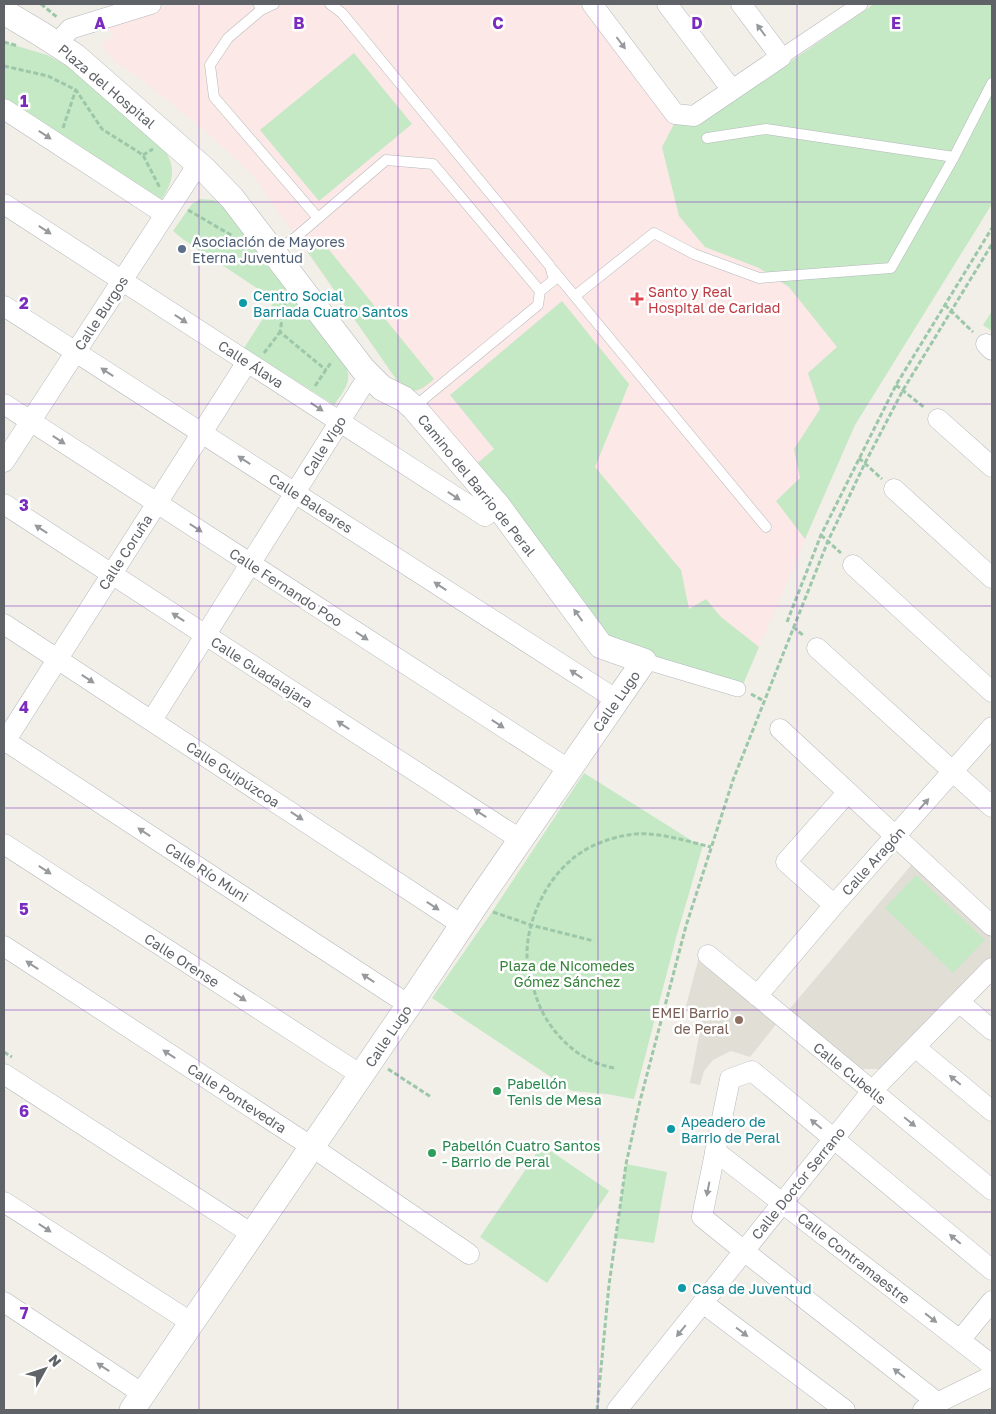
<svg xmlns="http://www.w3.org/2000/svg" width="996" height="1414" font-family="'Golos Text',sans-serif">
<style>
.education{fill:#e1ded6}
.medical{fill:#fce8e6}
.green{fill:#c5e8c5}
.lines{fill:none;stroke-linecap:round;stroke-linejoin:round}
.service-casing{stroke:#b5b8bc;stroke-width:11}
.pedestrian-casing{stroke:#b5b8bc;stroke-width:16}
.minor-casing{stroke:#b5b8bc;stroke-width:21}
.tertiary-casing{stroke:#b5b8bc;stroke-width:26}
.path{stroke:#9cc7a9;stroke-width:3;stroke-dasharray:5 2.5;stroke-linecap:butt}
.service{stroke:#fff;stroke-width:10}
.pedestrian{stroke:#fff;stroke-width:15}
.minor{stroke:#fff;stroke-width:20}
.tertiary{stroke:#fff;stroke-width:25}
.oneway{fill:#979a9d}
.grid{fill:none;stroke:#7b2cbf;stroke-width:1;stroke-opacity:0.55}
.service-dot{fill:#5c6f8a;stroke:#fff;stroke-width:2}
.health-dot{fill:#e0444e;stroke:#fff;stroke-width:2}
.culture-dot{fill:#0f9aa8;stroke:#fff;stroke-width:2}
.education-dot{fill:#8d6e63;stroke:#fff;stroke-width:2}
.leisure-dot{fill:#2e9e5b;stroke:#fff;stroke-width:2}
.labels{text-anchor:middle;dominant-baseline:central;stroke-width:5;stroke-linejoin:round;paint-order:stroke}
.street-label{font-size:14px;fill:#5f6368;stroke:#fff}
.service-label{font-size:14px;fill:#4e5e75;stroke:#fff;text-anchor:start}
.health-label{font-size:14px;fill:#be3a42;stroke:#fff;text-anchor:start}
.culture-label{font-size:14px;fill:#0d838f;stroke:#fff;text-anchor:start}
.park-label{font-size:14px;fill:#348238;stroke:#fff}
.education-label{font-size:14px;fill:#785e54;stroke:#fff;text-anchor:end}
.leisure-label{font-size:14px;fill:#27864d;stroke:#fff;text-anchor:start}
.grid-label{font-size:16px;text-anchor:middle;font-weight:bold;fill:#7b2cbf;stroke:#fff;stroke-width:5;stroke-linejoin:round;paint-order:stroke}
</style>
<rect width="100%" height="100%" fill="#f1efe8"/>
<path class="education" d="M913 863 990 934 991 958 881 1069H858L787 1012Z
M699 957 778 1022 750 1057 731 1051 713 1060 704 1071 700 1085 690 1083 704 1010 686 1006Z"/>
<path class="medical" d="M173 4H579L666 116 700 123 874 4H992V204L855 425 742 687 608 641 429 409 432 401 422 390 414 391 398 382 251 173 196 123 134 74 120 66 104 50 102 44 114 35 104 24Z"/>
<path class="green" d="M874 4H992V204L855 425 805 539 776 501 800 478 794 449 820 409 808 373 837 347 789 287 759 268 705 247 679 216 662 147 675 122 700 124Z
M4 42 47 55 69 67 165 151C178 170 171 185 160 202L4 101Z
M354 53 412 124 319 201 260 130Z
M200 199 214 200 223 205 346 367C353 382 342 393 334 405L244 348 275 300 184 240 173 231 192 204Z
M321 240 434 379C418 393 415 394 398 382L307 251Z
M562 301 629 384 595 467 681 570 689 609 706 599 721 617 759 647 742 687 608 641 473 467 494 449 450 395Z
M992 311V331L983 325Z
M584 773 694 842 703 845 676 938 634 1099 607 1094 572 1091 432 998 492 912Z
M916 875 985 940 953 973 885 908Z
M542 1145 609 1191 547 1283 480 1237Z
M626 1164 667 1172 654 1243 616 1238Z"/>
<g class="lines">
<defs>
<path id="service" d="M330 4 342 13 550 266 554 280 540 291
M259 5 261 10 274 4
M261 10 228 38 210 65 214 97 318 218
M707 138 766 129 954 157
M275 252 296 237 386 160 433 164 540 291 538 305 414 407
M553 270 766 527
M575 296 654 233 694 254 759 278 891 268 954 157 992 83"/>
<path id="pedestrian" d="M781 57 860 4
M644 661 738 689"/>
<path id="minor" d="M592 4 675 114 694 116 781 57 741 4
M667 4 732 90
M57 44 70 29 151 4
M4 109 165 214
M4 204 485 516 498 506
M4 306 617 700
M986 344 992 350
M4 404 568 769
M938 419 992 467
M4 462 198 164
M894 489 992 578
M4 504 521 840
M853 565 992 692
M4 624 462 925
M817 648 992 807
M152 720 369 375
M780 729 992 926
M4 740 409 1005
M4 743 247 362
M4 844 361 1075
M834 905 786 862 848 792
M4 946 312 1147 469 1254
M708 955 992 1190
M757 996 834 905 992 727
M959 1002 992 1030
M915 1047 992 1111
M4 1074 252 1234
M715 1151 992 1365
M4 1202 192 1323
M4 1302 143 1394
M703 1303 845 1410
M960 1340 992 1301
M938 1403 744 1251 702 1217 730 1079 752 1071 992 1270
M617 1410 872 1091 992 968
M923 1410 992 1376"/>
<path id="tertiary" d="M11 16 41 34 75 56 205 170 232 198 363 369 382 388 404 399 414 408 498 506 601 646 644 661 477 903 409 1005 132 1410"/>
</defs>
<use href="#service" class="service-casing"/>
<use href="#pedestrian" class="pedestrian-casing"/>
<use href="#minor" class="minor-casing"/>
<use href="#tertiary" class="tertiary-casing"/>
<path class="path" d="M41 4 58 18
M4 42 18 46
M4 66 48 76 76 90 102 129 143 155 160 188
M63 128 76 89
M143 155 153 149
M188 210 231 235 243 249
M285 300 280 332 326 370
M945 305 973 332
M264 353 280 332
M896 385 925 408
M315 386 332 361
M859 458 882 479
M821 535 841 553
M787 622 821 535 896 385 992 228
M793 627 804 636
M751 694 764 701
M493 912 531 925 594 941
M4 1052 12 1057
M614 1068C593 1064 576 1054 562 1039 547 1024 538 1006 533 986 530 976 527 966 527 956 526 923 545 882 570 861 585 847 608 838 628 835 653 830 686 841 711 847
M388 1069 431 1097
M597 1410 609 1285 626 1164 640 1101 686 926 733 780 828 541 865 463 903 390 992 244"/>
<use href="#service" class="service"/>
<use href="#pedestrian" class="pedestrian"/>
<use href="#minor" class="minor"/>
<use href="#tertiary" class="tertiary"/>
</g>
<defs><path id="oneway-solid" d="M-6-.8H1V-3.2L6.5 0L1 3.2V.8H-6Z" transform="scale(1.25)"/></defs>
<g class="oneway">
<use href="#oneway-solid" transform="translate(761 30) rotate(-127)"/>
<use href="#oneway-solid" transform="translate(621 43) rotate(53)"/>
<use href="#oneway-solid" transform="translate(45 135) rotate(33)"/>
<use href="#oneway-solid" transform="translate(45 230) rotate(33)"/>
<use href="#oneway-solid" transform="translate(181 319) rotate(33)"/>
<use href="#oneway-solid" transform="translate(107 372) rotate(-147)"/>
<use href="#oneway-solid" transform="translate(317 407) rotate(33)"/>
<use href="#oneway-solid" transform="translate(59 440) rotate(33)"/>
<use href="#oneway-solid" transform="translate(244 460) rotate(-147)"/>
<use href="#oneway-solid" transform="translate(454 496) rotate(33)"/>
<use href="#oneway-solid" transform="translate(196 528) rotate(33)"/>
<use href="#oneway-solid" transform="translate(41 529) rotate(-147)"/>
<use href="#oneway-solid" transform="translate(440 586) rotate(-147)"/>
<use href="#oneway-solid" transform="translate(578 615) rotate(-126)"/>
<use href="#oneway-solid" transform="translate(178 617) rotate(-147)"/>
<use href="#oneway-solid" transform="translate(362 636) rotate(33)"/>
<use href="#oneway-solid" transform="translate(576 674) rotate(-147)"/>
<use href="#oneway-solid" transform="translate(88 679) rotate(33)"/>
<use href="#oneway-solid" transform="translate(498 724) rotate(33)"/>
<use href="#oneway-solid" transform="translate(343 725) rotate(-147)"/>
<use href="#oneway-solid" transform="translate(924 804) rotate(-48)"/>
<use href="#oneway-solid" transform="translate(480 813) rotate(-147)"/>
<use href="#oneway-solid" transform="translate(297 816) rotate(33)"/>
<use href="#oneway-solid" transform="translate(144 832) rotate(-147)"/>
<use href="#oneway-solid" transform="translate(45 870) rotate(33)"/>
<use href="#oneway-solid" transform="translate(433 906) rotate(33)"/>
<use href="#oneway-solid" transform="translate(32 965) rotate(-147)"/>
<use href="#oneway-solid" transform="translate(368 978) rotate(-147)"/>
<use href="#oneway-solid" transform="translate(240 997) rotate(33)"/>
<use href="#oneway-solid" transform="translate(169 1054) rotate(-147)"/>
<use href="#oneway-solid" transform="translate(955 1080) rotate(-140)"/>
<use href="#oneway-solid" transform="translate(910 1122) rotate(39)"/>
<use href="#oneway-solid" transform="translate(816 1124) rotate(-140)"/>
<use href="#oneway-solid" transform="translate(708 1189) rotate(101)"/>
<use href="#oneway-solid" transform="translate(45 1228) rotate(33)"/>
<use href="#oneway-solid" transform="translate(955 1239) rotate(-140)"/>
<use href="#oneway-solid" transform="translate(931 1318) rotate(38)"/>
<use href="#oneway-solid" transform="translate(681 1331) rotate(129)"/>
<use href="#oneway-solid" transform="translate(742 1332) rotate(37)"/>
<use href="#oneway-solid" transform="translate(103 1367) rotate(-147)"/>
<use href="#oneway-solid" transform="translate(899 1373) rotate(-142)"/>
</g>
<path class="grid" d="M199 4V1410M398 4V1410M598 4V1410M797 4V1410M4 202H992M4 404H992M4 606H992M4 808H992M4 1010H992M4 1212H992"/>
<circle class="service-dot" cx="182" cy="249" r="5"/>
<path class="health-dot" d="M634.5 291.5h5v5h5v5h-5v5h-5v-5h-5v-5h5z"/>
<g class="culture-dot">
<circle cx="243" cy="303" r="5"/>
<circle cx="671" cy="1129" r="5"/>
<circle cx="682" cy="1288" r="5"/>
</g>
<circle class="education-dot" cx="739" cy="1020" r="5"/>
<g class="leisure-dot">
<circle cx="497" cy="1091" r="5"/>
<circle cx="432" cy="1153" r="5"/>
</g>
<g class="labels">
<g class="street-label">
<text transform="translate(107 86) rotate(40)">Plaza del Hospital</text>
<text transform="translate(101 313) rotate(-57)">Calle Burgos</text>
<text transform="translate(251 364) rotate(33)">Calle Álava</text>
<text transform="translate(324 446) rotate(-58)">Calle Vigo</text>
<text transform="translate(477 485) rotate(51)">Camino del Barrio de Peral</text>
<text transform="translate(311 503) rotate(33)">Calle Baleares</text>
<text transform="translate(125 552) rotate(-57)">Calle Coruña</text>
<text transform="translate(286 587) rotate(33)">Calle Fernando Poo</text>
<text transform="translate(262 672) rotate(33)">Calle Guadalajara</text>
<text transform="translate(616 701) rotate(-55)">Calle Lugo</text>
<text transform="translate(233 774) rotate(33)">Calle Guipúzcoa</text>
<text transform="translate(873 861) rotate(-48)">Calle Aragón</text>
<text transform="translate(207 872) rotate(33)">Calle Río Muni</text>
<text transform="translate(182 960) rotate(33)">Calle Orense</text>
<text transform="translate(388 1036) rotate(-56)">Calle Lugo</text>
<text transform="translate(850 1073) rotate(39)">Calle Cubells</text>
<text transform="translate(237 1098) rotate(33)">Calle Pontevedra</text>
<text transform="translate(798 1183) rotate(-51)">Calle Doctor Serrano</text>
<text transform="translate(854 1258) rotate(38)">Calle Contramaestre</text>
</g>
<g class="service-label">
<text x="192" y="241">Asociación de Mayores<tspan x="192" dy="16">Eterna Juventud</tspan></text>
</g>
<g class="health-label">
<text x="648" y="291">Santo y Real<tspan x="648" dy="16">Hospital de Caridad</tspan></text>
</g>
<g class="culture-label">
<text x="253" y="295">Centro Social<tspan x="253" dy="16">Barriada Cuatro Santos</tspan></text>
<text x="681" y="1121">Apeadero de<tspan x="681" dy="16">Barrio de Peral</tspan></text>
<text x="692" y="1288">Casa de Juventud</text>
</g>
<g class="park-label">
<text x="567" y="965">Plaza de Nicomedes<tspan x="567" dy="16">Gómez Sánchez</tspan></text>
</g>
<g class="education-label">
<text x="729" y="1012">EMEI Barrio<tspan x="729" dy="16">de Peral</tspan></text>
</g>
<g class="leisure-label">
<text x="507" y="1083">Pabellón<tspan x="507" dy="16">Tenis de Mesa</tspan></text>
<text x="442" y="1145">Pabellón Cuatro Santos<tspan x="442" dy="16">- Barrio de Peral</tspan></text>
</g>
</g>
<g class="grid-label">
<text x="100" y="29">A</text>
<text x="299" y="29">B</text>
<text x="498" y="29">C</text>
<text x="697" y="29">D</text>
<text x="896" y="29">E</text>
<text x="24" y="107">1</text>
<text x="24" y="309">2</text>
<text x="24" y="511">3</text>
<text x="24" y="713">4</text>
<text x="24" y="915">5</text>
<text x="24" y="1117">6</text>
<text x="24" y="1319">7</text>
</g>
<rect width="996" height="1414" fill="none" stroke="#5f6368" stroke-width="10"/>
<g transform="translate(45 1369) rotate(50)" stroke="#ffffff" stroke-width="4" paint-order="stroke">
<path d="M0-4L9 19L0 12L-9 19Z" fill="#5f6368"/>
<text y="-8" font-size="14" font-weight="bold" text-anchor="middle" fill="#5f6368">N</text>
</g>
</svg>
